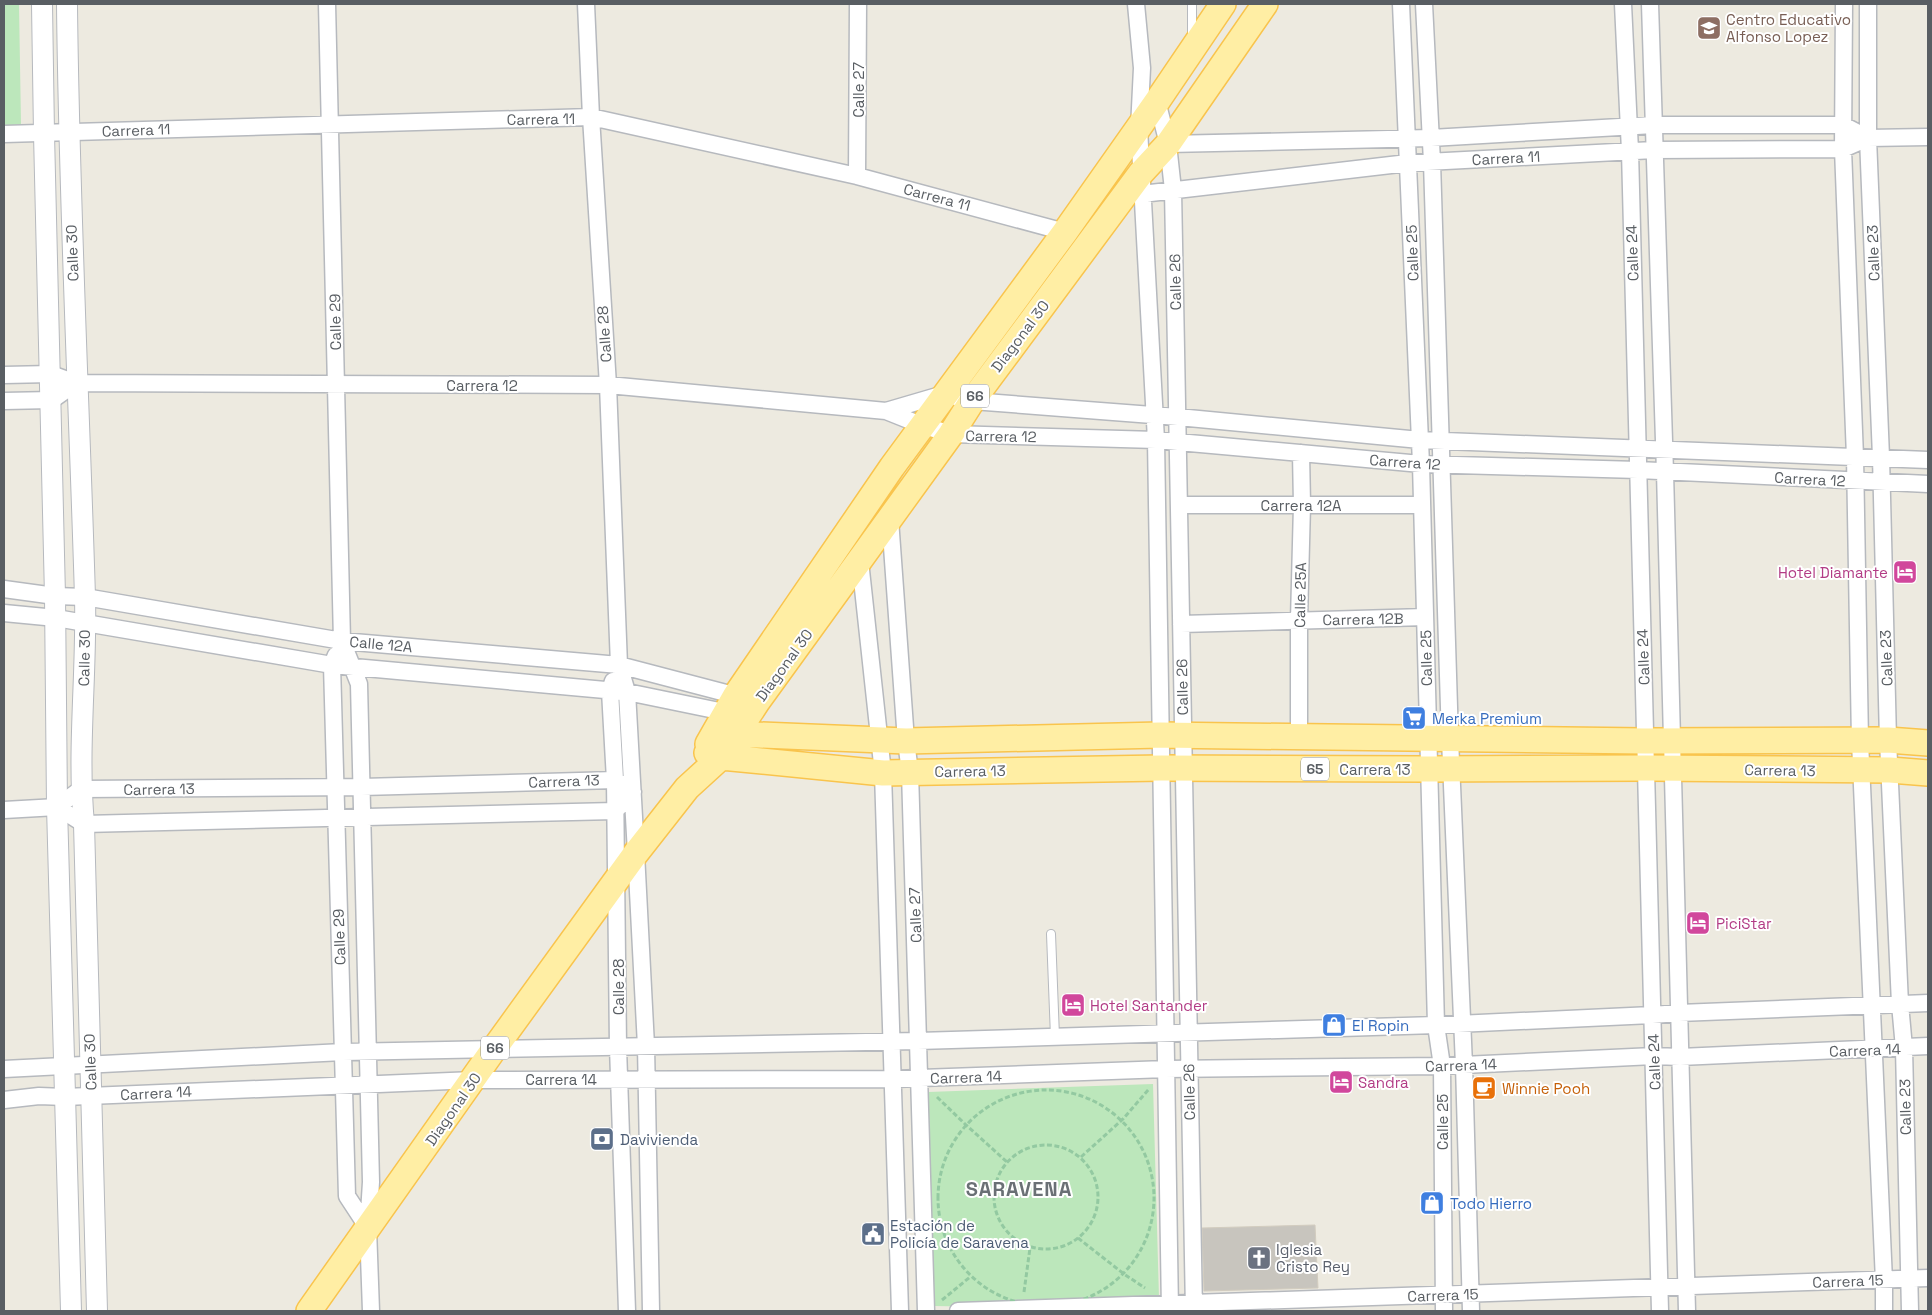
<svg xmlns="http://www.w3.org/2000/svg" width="1932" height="1315" font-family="'Space Grotesk',sans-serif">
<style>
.green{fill:#bce7bb}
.building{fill:#c8c5be;stroke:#d2ccbf}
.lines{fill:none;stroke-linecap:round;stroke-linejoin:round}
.service-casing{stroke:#b6b9be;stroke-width:10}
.minor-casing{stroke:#b6b9be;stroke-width:19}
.tertiary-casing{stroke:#b6b9be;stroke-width:22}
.primary-casing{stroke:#f9c44d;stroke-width:28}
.path{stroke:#93c9a1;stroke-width:3;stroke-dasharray:5 2.5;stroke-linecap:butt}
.service{stroke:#fff;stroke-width:8}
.minor{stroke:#fff;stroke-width:16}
.tertiary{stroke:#fff;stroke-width:20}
.primary{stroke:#ffeea4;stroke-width:25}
.labels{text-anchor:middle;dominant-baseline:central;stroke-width:4;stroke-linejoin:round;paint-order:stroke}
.shield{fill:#fff;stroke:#8b8e92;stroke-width:1}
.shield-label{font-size:14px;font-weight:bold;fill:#595e63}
.education-label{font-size:15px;fill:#785e54;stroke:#fff;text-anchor:start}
.street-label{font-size:15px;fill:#595e63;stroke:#fff}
.hotel-label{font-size:15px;fill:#b23c85;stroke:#fff;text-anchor:start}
.shop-label{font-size:15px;fill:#366cbe;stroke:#fff;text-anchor:start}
.food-label{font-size:15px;fill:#c56008;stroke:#fff;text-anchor:start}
.service-label{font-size:15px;fill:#4e5e75;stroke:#fff;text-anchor:start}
.worship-label{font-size:15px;fill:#5b616d;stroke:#fff;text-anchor:start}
.district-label{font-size:20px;font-weight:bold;letter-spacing:1px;fill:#6a7075;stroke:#fff}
</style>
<rect width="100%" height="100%" fill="#edeae0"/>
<path class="green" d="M4 4H19L21 125H4Z
M1153 1084 1159 1298 1053 1308 934 1306 928 1092Z"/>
<path class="building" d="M1315 1225 1318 1288 1204 1291 1202 1228Z"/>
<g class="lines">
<defs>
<path id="service" d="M1192 36V4
M1051 934 1055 1037"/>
<path id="minor" d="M327 4 342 641 359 684 371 1182 368 1228 371 1311
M586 4 591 117 608 385 619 665 627 692 636 853 646 1046 651 1311
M1136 4 1142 68 1139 128 1156 440 1170 1311
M1401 4 1421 464 1436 1025 1442 1066 1444 1311
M1424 4 1432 162 1450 739 1464 1065 1471 1311
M1623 4 1630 151 1660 1311
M1650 4 1665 472 1687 1311
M1844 4 1843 149 1855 457 1860 741 1884 1281V1311
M1868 4V138L1881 457 1888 740 1900 1004 1904 1048 1910 1311
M1156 97 1168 144 1173 190 1194 1311
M4 134 591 117 857 176 1065 232
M1168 144 1431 138 1654 125H1843L1868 138
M857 176 858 4
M1142 194 1408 163 1654 150 1843 149 1868 138 1928 137
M4 375 51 374 76 383
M4 401 52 400 76 383 608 385 886 411 921 425 951 434 1156 440 1421 464 1638 470 1928 484
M886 411 944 394 972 401 1178 417 1420 440 1928 460
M1179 505H1422
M890 519 906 741 910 772 926 1311
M860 561 883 773 900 1311
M4 589 55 596 85 597 342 641 619 665 745 698
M4 613 56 618 332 665 627 692 734 714
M1181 624 1425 617
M336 655 332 665 347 1196 368 1228
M613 681 610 691 615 780 618 1047 627 1311
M1299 737V620L1302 505 1301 453
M4 810 57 807 81 789 362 787 615 780 633 792 615 811 84 824 57 807
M4 1069 343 1052 918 1041 1436 1025 1652 1015 1679 1013 1928 1003
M4 1100 39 1096 65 1097 474 1080 893 1079 1166 1069 1442 1066 1654 1056 1680 1057 1928 1046
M958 1311 1928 1278"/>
<path id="tertiary" d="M42 4 44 134 55 596 57 807 71 1311
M67 4C69 202 79 399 85 597 87 673 77 749 84 824L97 1311"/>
<path id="primary" d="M716 731 735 734 906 741 1160 735 1645 741 1888 740 1928 743
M708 744 736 695 892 467 1065 232 1158 100 1223 4
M707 753 721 757 883 773 1161 768 1428 769 1646 768 1890 770 1928 773
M309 1311 494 1049 636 853 687 788 721 757 757 702 951 434 972 401 1141 173 1168 144 1265 4"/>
</defs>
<use href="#service" class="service-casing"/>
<use href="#minor" class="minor-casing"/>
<use href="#tertiary" class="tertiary-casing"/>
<use href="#primary" class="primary-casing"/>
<path class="path" d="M938 1198a108 108 0 1 1 216 0a108 108 0 1 1-216 0Z
M937 1097 965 1124 1007 1162
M994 1197a52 52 0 1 1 104 0a52 52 0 1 1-104 0Z
M1081 1157 1123 1119 1149 1089
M1078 1238 1124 1274 1145 1288
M1024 1292 1030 1248
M942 1300 970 1277"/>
<use href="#service" class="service"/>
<use href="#minor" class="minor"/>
<use href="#tertiary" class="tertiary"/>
<use href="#primary" class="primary"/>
</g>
<defs>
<symbol id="school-square" viewBox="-11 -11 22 22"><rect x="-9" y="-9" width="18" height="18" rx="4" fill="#8d6e63" stroke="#fff"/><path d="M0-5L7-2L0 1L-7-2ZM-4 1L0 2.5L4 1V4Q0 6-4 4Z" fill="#fff"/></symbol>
<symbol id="hotel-square" viewBox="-11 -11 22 22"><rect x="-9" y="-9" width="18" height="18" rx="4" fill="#d1479c" stroke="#fff"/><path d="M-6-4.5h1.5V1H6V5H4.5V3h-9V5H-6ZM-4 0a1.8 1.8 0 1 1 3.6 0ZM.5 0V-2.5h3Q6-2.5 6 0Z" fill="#fff"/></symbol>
<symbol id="supermarket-square" viewBox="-11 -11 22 22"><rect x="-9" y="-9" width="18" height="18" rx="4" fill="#3f7fe0" stroke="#fff"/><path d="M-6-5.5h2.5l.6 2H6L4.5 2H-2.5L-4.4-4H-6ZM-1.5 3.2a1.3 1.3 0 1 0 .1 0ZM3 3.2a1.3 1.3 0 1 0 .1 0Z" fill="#fff"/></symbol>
<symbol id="shop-square" viewBox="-11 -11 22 22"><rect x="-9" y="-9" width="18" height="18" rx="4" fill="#3f7fe0" stroke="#fff"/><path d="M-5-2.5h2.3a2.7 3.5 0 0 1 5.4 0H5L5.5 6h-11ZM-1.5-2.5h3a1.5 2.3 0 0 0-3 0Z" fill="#fff"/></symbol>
<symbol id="cafe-square" viewBox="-11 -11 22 22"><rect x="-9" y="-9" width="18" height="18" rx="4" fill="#e8710a" stroke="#fff"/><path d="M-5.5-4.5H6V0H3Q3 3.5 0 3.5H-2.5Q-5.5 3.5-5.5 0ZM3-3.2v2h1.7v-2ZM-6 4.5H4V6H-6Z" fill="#fff"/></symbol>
<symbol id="bank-square" viewBox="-11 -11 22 22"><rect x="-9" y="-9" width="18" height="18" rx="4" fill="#5c6f8a" stroke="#fff"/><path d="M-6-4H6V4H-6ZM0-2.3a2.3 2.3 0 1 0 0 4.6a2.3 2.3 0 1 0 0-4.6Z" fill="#fff"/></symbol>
<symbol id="civic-square" viewBox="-11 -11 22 22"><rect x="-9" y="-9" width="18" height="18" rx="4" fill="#5c6f8a" stroke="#fff"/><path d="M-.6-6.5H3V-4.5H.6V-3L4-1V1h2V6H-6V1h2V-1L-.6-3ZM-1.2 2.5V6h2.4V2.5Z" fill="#fff"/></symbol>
<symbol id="church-square" viewBox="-11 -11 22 22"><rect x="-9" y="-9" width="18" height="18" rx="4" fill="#6b7280" stroke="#fff"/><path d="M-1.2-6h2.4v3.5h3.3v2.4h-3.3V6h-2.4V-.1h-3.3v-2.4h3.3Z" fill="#fff"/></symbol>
</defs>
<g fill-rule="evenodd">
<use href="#school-square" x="1695" y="14" width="28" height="28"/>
<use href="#hotel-square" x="1891" y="558" width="28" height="28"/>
<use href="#supermarket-square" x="1400" y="704" width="28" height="28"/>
<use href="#hotel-square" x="1684" y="909" width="28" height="28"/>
<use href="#hotel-square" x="1059" y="991" width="28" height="28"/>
<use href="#shop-square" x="1320" y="1011" width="28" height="28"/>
<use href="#hotel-square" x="1327" y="1068" width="28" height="28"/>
<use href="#cafe-square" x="1470" y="1074" width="28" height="28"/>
<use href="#bank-square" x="588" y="1125" width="28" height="28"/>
<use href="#shop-square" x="1418" y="1189" width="28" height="28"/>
<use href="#civic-square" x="859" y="1220" width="28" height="28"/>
<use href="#church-square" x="1245" y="1244" width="28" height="28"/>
</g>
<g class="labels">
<g class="shield">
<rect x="961" y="384.5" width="28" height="23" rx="4"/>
<rect x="1301" y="757.5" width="28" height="23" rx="4"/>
<rect x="481" y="1036.5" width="28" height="23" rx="4"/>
</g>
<g class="shield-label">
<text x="975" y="396">66</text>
<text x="1315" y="769">65</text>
<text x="495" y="1048">66</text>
</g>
<g class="education-label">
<text x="1726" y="19">Centro Educativo<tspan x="1726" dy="17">Alfonso Lopez</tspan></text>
</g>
<g class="street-label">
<text transform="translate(858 90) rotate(-90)">Calle 27</text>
<text transform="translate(541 119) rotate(-1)">Carrera 11</text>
<text transform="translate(136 130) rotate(-2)">Carrera 11</text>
<text transform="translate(1506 158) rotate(-3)">Carrera 11</text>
<text transform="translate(937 197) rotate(15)">Carrera 11</text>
<text transform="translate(72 253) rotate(-92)">Calle 30</text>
<text transform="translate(1412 253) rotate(-92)">Calle 25</text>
<text transform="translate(1632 253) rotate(-92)">Calle 24</text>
<text transform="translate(1873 253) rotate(-92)">Calle 23</text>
<text transform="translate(1175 282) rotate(-91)">Calle 26</text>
<text transform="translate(335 322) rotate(-91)">Calle 29</text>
<text transform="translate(604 334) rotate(-94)">Calle 28</text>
<text transform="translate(1020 336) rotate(-53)">Diagonal 30</text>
<text x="482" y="385">Carrera 12</text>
<text transform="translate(1001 436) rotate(1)">Carrera 12</text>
<text transform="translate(1405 462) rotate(4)">Carrera 12</text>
<text transform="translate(1810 479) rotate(3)">Carrera 12</text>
<text x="1301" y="505">Carrera 12A</text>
<text transform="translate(1300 595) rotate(-89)">Calle 25A</text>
<text transform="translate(1363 619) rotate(-1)">Carrera 12B</text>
<text transform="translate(381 644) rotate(5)">Calle 12A</text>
<text transform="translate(1643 657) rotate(-92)">Calle 24</text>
<text transform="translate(84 658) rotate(-89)">Calle 30</text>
<text transform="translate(1426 658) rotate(-91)">Calle 25</text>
<text transform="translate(1886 658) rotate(-92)">Calle 23</text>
<text transform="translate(784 665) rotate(-54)">Diagonal 30</text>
<text transform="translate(1182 687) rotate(-91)">Calle 26</text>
<text x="1375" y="769">Carrera 13</text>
<text transform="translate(1780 770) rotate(1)">Carrera 13</text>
<text transform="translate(970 771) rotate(-1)">Carrera 13</text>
<text transform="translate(564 781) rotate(-2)">Carrera 13</text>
<text transform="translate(159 789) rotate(-1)">Carrera 13</text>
<text transform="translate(915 915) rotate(-92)">Calle 27</text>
<text transform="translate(339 937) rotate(-92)">Calle 29</text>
<text transform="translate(618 987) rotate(-90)">Calle 28</text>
<text transform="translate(1865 1050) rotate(-2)">Carrera 14</text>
<text transform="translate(90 1062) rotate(-92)">Calle 30</text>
<text transform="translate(1654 1062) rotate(-92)">Calle 24</text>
<text transform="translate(1461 1065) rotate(-2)">Carrera 14</text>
<text transform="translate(966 1077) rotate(-2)">Carrera 14</text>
<text x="561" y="1079">Carrera 14</text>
<text transform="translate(1189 1092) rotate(-91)">Calle 26</text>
<text transform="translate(156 1093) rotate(-3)">Carrera 14</text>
<text transform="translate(1905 1107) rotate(-91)">Calle 23</text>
<text transform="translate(453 1109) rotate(-55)">Diagonal 30</text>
<text transform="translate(1442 1122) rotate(-90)">Calle 25</text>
<text transform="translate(1848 1281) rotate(-2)">Carrera 15</text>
<text transform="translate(1443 1295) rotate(-2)">Carrera 15</text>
</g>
<g class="hotel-label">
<text x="1888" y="572" text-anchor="end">Hotel Diamante</text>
<text x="1716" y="923">PiciStar</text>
<text x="1090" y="1005">Hotel Santander</text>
<text x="1358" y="1082">Sandra</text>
</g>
<g class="shop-label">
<text x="1432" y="718">Merka Premium</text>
<text x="1352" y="1025">El Ropin</text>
<text x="1450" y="1203">Todo Hierro</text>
</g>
<g class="food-label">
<text x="1502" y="1088">Winnie Pooh</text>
</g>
<g class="service-label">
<text x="620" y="1139">Davivienda</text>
<text x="890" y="1225">Estación de<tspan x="890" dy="17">Policía de Saravena</tspan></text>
</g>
<g class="worship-label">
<text x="1276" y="1249">Iglesia<tspan x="1276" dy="17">Cristo Rey</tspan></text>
</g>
<g class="district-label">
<text x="1019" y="1189">SARAVENA</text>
</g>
</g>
<rect width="1932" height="1315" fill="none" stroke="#595e63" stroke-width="10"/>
</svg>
